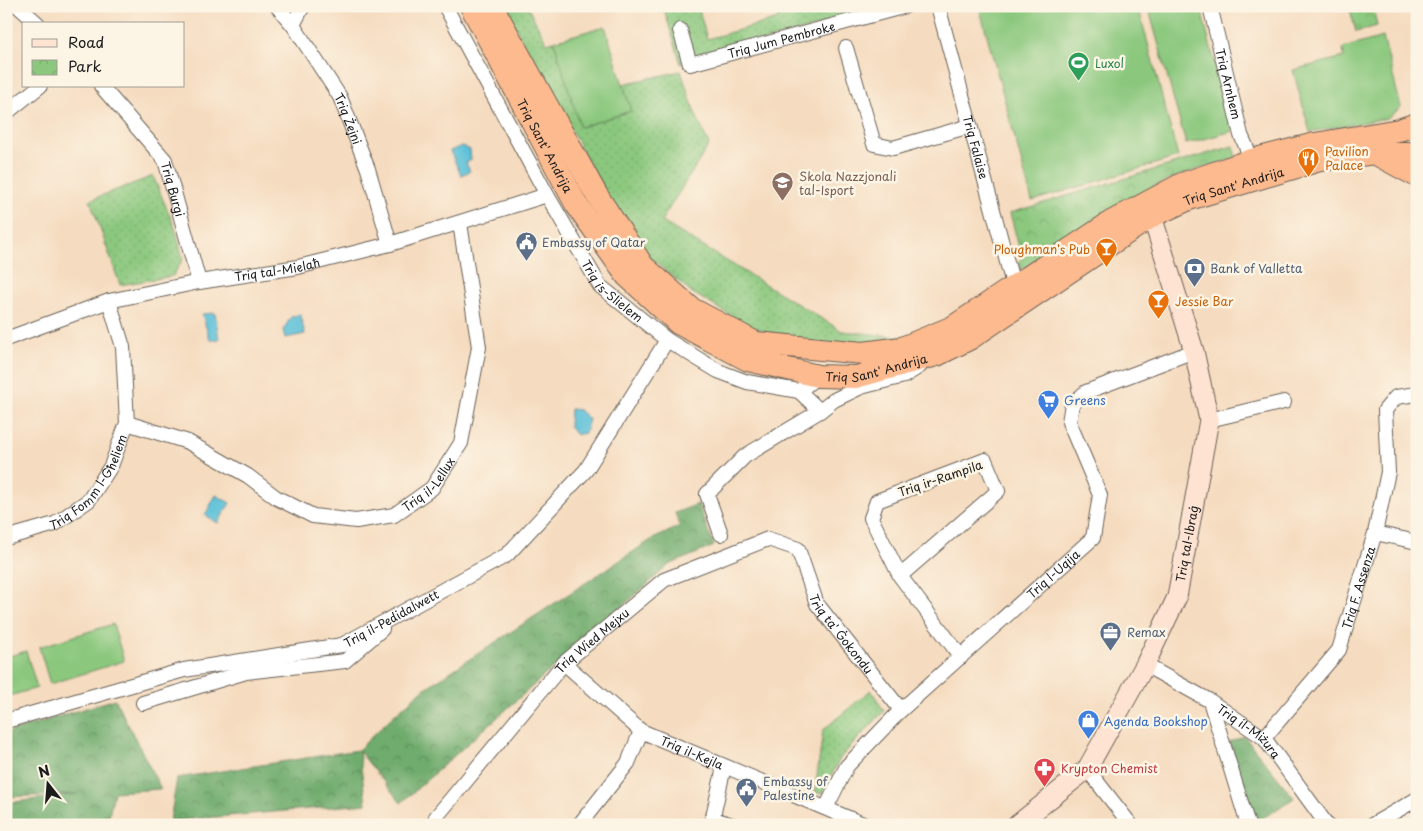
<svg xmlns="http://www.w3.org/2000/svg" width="1423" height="831" font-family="'Playpen Sans',sans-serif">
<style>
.grass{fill:url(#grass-dots);stroke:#54724d}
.forest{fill:url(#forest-crowns);stroke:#466444}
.park{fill:url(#park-crowns);stroke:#54724d}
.pitch{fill:#8bc87e;stroke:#54724d}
.water{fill:#5ac0d8;stroke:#3b6e7a}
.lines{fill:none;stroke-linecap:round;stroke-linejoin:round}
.minor-casing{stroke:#685f55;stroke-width:16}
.secondary-casing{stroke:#685f55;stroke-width:21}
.trunk-casing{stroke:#685f55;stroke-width:24}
.minor{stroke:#fff;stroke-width:14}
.secondary{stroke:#fee3d2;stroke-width:19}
.trunk{stroke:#fcba8e;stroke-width:22}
.labels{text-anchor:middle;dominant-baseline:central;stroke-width:5;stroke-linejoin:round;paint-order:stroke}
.street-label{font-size:12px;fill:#1c1c1c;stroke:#fcf5e5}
.leisure-label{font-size:12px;fill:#27864d;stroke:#fcf5e5;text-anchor:start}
.food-label{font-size:12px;fill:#c56008;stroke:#fcf5e5;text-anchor:start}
.education-label{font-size:12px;fill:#785e54;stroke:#fcf5e5;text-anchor:start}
.service-label{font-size:12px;fill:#4e5e75;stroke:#fcf5e5;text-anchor:start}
.shop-label{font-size:12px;fill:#366cbe;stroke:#fcf5e5;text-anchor:start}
.health-label{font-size:12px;fill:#be3a42;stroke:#fcf5e5;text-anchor:start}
</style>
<defs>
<pattern id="grass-dots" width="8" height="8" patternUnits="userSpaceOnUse" patternTransform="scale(1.25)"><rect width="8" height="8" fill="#8bc87e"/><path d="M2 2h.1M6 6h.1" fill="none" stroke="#77ab6c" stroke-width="1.8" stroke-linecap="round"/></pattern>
<pattern id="forest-crowns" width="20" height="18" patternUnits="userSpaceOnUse" patternTransform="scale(1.25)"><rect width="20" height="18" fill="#70ac6d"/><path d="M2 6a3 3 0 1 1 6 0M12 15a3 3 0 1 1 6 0" fill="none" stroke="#5b8b59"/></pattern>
<pattern id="park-crowns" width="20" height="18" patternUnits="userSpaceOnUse" patternTransform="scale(1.25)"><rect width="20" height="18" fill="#8bc87e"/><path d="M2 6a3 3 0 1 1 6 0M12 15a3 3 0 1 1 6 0" fill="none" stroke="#77ab6c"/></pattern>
</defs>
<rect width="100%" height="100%" fill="#fcf5e5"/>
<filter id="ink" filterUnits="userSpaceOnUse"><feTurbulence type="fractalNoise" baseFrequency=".02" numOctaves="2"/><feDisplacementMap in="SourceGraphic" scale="10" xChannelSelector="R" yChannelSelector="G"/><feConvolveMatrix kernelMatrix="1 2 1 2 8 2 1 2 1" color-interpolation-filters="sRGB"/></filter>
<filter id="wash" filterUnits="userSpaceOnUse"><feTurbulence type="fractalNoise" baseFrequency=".0096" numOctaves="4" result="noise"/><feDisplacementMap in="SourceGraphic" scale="20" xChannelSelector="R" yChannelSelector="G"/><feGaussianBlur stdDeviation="1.12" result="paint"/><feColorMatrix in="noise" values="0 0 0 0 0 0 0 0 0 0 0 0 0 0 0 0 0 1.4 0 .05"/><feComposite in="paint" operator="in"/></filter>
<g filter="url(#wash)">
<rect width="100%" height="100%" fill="#f5dbbf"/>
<path class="grass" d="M504 6H527L547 43 554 41 581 127 631 111 623 84 681 71 694 110 709 145 661 221 842 331 902 337 857 343 802 344 747 325 691 292 648 256 610 202Z
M663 6H698L707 39 778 19 776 10 789 6H861L868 12 681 64Z
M153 176 175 228 183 259 173 276 120 285 90 200Z
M871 690 884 711 841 757 822 794 815 792 823 730Z"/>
<path class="forest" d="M698 504 714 546 669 565 401 803 359 751 366 804 170 821 177 778 358 750 394 715 424 689 651 540 680 526 675 513Z
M115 699 161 789 114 792 107 825H6V803L76 794 6 797V733Z
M1244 736 1294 798 1257 822 1229 743Z"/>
<path class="park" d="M1349 6H1373L1377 26 1356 32Z
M1233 146 1236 158C1217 164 1197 169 1178 176 1121 199 1070 234 1021 270L1018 262 1022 259 1010 213Z"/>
<path class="pitch" d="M979 6H1138L1178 157 1032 201Z
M1148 6H1200L1233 131 1186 144Z
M605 26 631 111 580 127 554 41Z
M1383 37 1401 107 1388 118 1310 132 1293 70 1344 57 1343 48Z
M113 624 124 661 50 684 39 647Z
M26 651 37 688 6 697V657Z"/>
<path class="water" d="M462 146 470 150 471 160 466 163 470 171 461 175 450 151Z
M215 313 219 339 210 340 202 314Z
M300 314 305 334 285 338 283 330 291 317Z
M570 409 579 410 589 419 585 433 576 435 569 426Z
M216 495 230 503 218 523 205 515Z"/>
</g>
<g filter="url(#ink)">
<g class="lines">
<defs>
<g id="minor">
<path d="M18 6 38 24"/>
<path id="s1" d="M277 6 293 25 340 97 368 169 390 244"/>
<path id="s2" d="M445 6 547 195 600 286 667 340 718 371 747 382 799 391 818 376"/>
<path id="s3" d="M938 6 1014 288"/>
<path id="s4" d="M1210 6 1241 135 1252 160"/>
<path d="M293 25 303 6"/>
<path id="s5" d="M680 30 690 64 906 6"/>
<path d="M846 48 874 144 893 148 970 126"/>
<path id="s6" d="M101 86 165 160 199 282"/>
<path d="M6 113 40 86"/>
<path id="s7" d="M6 339 109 301 199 282 298 267 390 244 547 195"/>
<path d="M799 391 820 411"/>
<path d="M1209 420 1284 402"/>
<path id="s8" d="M127 423 188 442 248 476 277 498 313 516 356 521 394 515 432 488 461 443 479 347 460 223"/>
<path d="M1375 533 1417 542"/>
<path d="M721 534 707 494 745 456 820 411 834 400 861 387 904 376 920 366"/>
<path id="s9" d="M6 538 55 524 89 500 111 466 127 423 123 347 109 301"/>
<path d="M900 576 998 491 985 460 877 501 871 518 900 576 961 657"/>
<path id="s10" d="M564 663 641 731 865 825"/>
<path id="s11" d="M1145 665 1210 701 1264 738 1327 825"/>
<path d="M1210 701 1248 825"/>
<path d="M143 703 246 672 345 661 382 629"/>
<path id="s12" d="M6 721 184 670 342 645 507 555 586 470 667 340"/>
<path id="s13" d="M1264 738 1339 650 1375 533 1388 472 1385 410 1396 397 1417 394"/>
<path d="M1087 769 1131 825"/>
<path id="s14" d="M826 808 847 766 901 710 1093 538 1100 495 1069 422 1072 404 1086 392 1194 351"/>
<path id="s15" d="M436 817 564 663 664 580 768 539 798 549 817 604 901 710"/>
<path d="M713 819 732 825"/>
<path d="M579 825 628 763 641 731"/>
<path d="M711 825 724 767"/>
<path d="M1372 825 1417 799"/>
</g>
<g id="secondary">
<path id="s16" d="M1017 825 1087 769 1145 665 1177 597 1209 420 1194 351 1152 216"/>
</g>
<g id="trunk">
<path id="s17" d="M471 6 576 204 627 276 678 323 748 360 818 376 856 377 937 355 969 339 1152 216 1189 199 1320 160 1375 153H1417"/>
<path d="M492 6 596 194 643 266 692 309 756 343 863 353 902 348 953 327 1111 222 1182 184 1252 160 1315 144 1399 130 1417 124"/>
<path d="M1376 154 1417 176"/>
</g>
</defs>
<use href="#minor" class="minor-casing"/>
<use href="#secondary" class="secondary-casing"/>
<use href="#trunk" class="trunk-casing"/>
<use href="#minor" class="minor"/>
<use href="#secondary" class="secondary"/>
<use href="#trunk" class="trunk"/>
</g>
</g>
<defs>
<symbol id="stadium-pin" viewBox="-11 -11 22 30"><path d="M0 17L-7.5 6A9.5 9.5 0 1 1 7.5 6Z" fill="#2e9e5b" stroke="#fcf5e5"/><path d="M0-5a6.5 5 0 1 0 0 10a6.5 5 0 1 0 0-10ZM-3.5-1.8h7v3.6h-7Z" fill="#fff"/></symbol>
<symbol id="restaurant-pin" viewBox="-11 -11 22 30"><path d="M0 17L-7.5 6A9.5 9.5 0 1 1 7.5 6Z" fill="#e8710a" stroke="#fcf5e5"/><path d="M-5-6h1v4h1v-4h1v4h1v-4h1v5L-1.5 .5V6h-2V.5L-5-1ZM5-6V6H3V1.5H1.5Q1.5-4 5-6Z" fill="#fff"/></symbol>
<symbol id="school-pin" viewBox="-11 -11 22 30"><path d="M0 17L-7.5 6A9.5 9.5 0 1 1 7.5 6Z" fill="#8d6e63" stroke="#fcf5e5"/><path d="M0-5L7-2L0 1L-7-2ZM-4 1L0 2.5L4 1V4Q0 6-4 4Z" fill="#fff"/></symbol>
<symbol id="civic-pin" viewBox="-11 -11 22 30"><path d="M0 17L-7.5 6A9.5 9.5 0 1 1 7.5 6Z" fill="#5c6f8a" stroke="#fcf5e5"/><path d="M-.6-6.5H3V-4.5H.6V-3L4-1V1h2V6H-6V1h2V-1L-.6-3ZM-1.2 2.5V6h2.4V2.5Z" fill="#fff"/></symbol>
<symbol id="bar-pin" viewBox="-11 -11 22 30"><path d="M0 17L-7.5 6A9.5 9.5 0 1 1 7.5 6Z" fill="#e8710a" stroke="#fcf5e5"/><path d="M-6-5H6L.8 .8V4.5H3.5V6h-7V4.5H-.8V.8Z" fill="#fff"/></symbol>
<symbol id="bank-pin" viewBox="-11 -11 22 30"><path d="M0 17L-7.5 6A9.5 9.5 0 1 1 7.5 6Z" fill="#5c6f8a" stroke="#fcf5e5"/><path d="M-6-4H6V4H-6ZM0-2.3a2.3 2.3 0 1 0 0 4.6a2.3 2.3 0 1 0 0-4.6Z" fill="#fff"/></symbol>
<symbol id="supermarket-pin" viewBox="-11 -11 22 30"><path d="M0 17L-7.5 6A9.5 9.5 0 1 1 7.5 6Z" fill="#3f7fe0" stroke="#fcf5e5"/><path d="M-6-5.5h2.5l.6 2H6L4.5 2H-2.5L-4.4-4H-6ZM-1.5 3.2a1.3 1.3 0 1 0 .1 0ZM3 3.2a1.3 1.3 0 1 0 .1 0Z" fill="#fff"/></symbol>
<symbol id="office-pin" viewBox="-11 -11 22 30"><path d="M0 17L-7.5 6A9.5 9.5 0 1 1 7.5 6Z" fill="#5c6f8a" stroke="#fcf5e5"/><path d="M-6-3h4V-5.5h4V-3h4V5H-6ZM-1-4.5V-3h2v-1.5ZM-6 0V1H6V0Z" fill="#fff"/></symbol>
<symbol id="shop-pin" viewBox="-11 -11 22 30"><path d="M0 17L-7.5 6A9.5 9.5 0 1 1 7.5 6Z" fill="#3f7fe0" stroke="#fcf5e5"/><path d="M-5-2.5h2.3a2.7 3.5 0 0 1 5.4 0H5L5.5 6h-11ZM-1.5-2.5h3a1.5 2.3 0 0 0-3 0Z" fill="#fff"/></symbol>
<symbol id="pharmacy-pin" viewBox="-11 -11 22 30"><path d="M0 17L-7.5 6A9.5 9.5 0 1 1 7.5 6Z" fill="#e0444e" stroke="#fcf5e5"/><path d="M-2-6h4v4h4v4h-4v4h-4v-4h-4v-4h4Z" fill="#fff"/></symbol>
</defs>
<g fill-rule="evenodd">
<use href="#stadium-pin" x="1066" y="50" width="25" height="34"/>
<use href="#restaurant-pin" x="1296" y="146" width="25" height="34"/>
<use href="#school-pin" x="770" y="170" width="25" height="34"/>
<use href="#civic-pin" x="514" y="230" width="25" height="34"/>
<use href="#bar-pin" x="1094" y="236" width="25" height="34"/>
<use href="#bank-pin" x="1182" y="256" width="25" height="34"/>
<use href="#bar-pin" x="1146" y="288" width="25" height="34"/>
<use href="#supermarket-pin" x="1036" y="388" width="25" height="34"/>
<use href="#office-pin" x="1098" y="620" width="25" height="34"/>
<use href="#shop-pin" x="1076" y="708" width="25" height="34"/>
<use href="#pharmacy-pin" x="1032" y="756" width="25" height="34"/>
<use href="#civic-pin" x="734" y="776" width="25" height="34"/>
</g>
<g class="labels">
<g class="street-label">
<text stroke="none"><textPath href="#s5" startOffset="130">Triq Jum Pembroke</textPath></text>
<text stroke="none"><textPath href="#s4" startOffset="80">Triq Arnhem</textPath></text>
<text stroke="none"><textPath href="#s1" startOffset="134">Triq Żejni</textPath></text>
<text stroke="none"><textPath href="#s17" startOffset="158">Triq Sant' Andrija</textPath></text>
<text stroke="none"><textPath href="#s3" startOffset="146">Triq Falaise</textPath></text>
<text stroke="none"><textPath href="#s17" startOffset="998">Triq Sant' Andrija</textPath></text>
<text stroke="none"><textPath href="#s6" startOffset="128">Triq Burgi</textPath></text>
<text stroke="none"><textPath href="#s7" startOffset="281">Triq tal-Mielaħ</textPath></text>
<text stroke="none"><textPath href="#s2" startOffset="332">Triq is-Slielem</textPath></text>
<text stroke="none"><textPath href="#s17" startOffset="592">Triq Sant' Andrija</textPath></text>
<text stroke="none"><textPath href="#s9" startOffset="106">Triq Fomm l-Għeliem</textPath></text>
<text transform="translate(940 478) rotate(-19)">Triq ir-Rampila</text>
<text stroke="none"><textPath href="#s8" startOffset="338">Triq il-Lellux</textPath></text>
<text stroke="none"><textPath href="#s16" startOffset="338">Triq tal-Ibraġ</textPath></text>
<text stroke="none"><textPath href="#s14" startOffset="329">Triq l-Uqija</textPath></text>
<text stroke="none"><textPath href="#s13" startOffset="181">Triq F. Assenza</textPath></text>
<text stroke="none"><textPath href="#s12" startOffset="401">Triq il-Pedidalwett</textPath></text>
<text stroke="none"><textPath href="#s15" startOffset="570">Triq ta' Ġokondu</textPath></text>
<text stroke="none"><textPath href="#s15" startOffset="236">Triq Wied Mejxu</textPath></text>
<text stroke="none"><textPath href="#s11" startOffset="124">Triq il-Miżura</textPath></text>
<text stroke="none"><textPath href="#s10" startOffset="158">Triq il-Kejla</textPath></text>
</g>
<g class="leisure-label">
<text x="1095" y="63">Luxol</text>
</g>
<g class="food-label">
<text x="1325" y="151">Pavilion<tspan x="1325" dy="14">Palace</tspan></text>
<text x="1090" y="249" text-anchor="end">Ploughman's Pub</text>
<text x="1175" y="301">Jessie Bar</text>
</g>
<g class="education-label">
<text x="799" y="176">Skola Nazzjonali<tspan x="799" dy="14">tal-Isport</tspan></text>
</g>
<g class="service-label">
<text x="542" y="242">Embassy of Qatar</text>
<text x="1210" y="268">Bank of Valletta</text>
<text x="1127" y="632">Remax</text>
<text x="763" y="781">Embassy of<tspan x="763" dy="14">Palestine</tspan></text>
</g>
<g class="shop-label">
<text x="1064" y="400">Greens</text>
<text x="1104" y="721">Agenda Bookshop</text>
</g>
<g class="health-label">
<text x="1061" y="768">Krypton Chemist</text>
</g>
</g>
<rect width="1423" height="831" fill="none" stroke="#fcf5e5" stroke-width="25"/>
<rect x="22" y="22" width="162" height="65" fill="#fcf5e5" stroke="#a29e95"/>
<rect x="32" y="39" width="25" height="8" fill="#fee3d2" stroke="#a29e95"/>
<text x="68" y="48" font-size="15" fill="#1c1c1c">Road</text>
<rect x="32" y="60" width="25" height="15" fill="url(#park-crowns)" stroke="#a29e95"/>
<text x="68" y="72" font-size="15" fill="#1c1c1c">Park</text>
<g transform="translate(48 784) rotate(343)" stroke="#fcf5e5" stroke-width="4" paint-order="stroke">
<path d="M0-4L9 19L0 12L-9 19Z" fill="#1c1c1c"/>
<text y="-8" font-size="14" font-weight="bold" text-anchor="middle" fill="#1c1c1c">N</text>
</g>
</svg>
